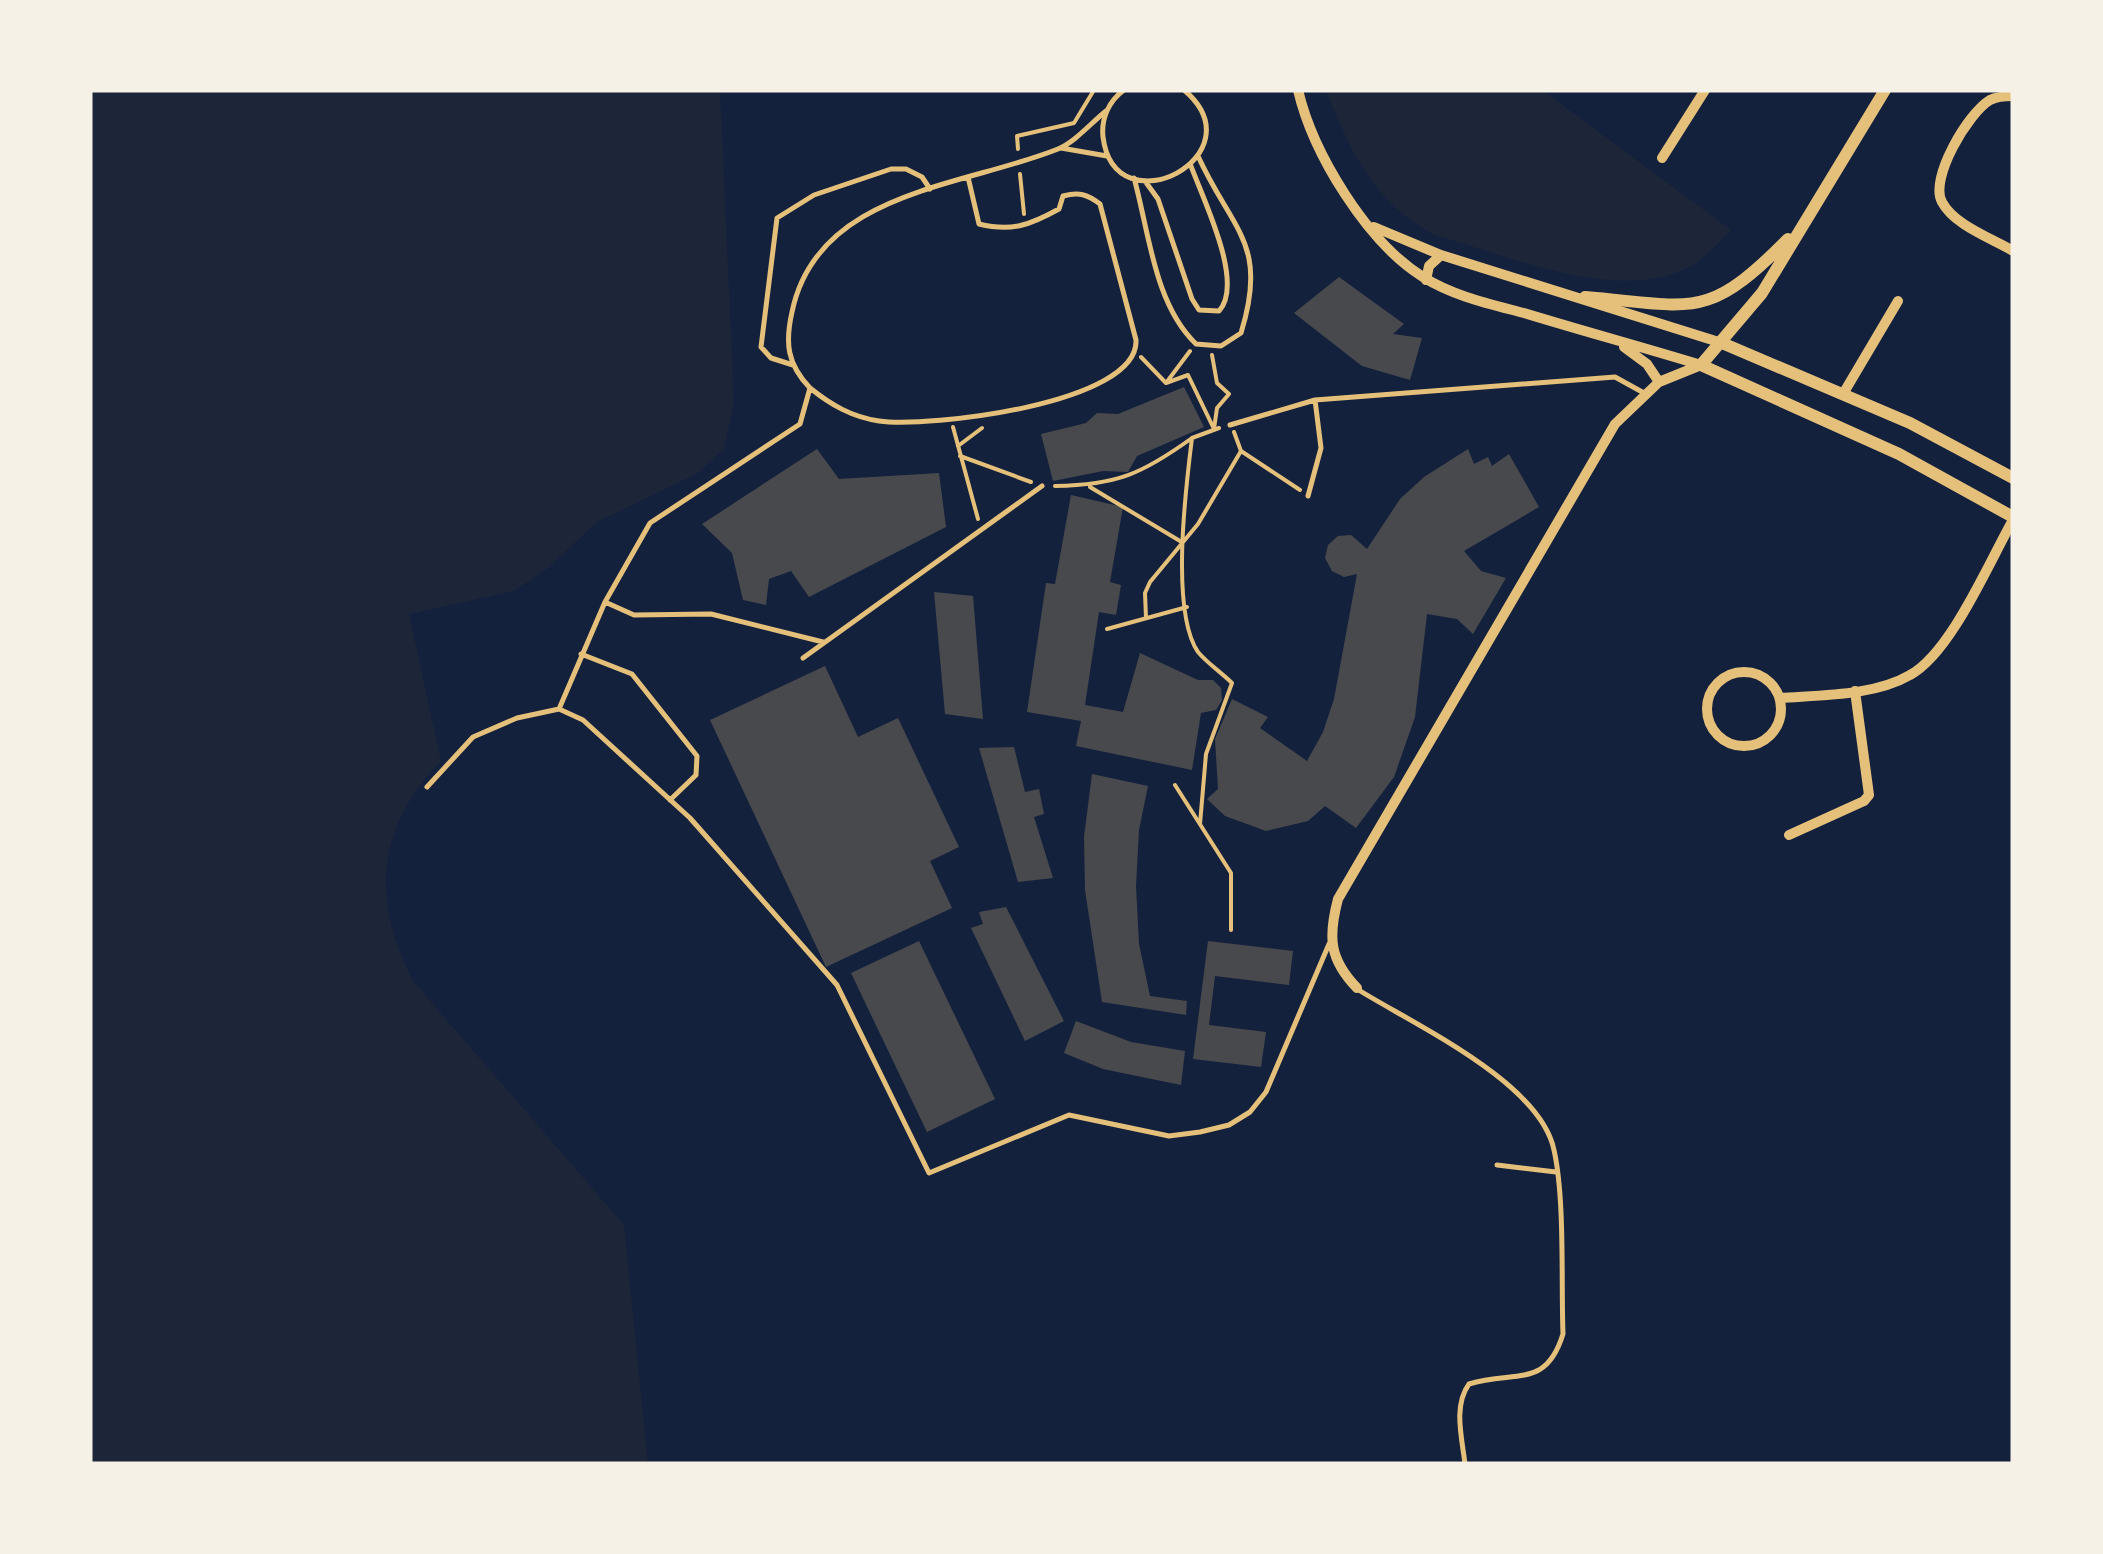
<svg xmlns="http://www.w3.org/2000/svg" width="2103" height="1554" font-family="'DM Sans',sans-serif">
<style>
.green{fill:#1d2539}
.building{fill:#48494c}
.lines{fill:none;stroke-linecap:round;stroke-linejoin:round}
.path{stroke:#e5c07b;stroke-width:4}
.service{stroke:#e5c07b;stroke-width:5}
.minor{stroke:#e5c07b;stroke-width:10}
.tertiary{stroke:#e5c07b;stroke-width:12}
</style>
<rect width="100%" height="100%" fill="#14213d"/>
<path class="green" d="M90 90H720L734 403 724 449 698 473 597 522 548 568 514 591 409 614 441 761C376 828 371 899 413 981L624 1225 648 1464H90Z
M1326 90H1542L1731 230C1720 241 1709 254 1697 262 1627 309 1507 255 1435 235 1374 204 1350 151 1326 90Z"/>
<path class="building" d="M1339 277 1404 324 1393 334 1422 338 1410 380 1362 366 1294 313Z
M1184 387 1204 427 1137 456 1128 472 1103 471 1053 481 1041 434 1086 423 1097 413 1118 414Z
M817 449 839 479 939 473 946 527 809 597 791 571 769 579 766 605 743 600 732 553 702 524Z
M1468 449 1474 464 1488 457 1492 466 1509 454 1539 507 1464 551 1481 571 1506 578 1473 634 1457 619 1427 614 1415 717 1394 777 1356 828 1325 806 1308 821 1266 831 1225 816 1207 799 1218 789 1215 739 1232 699 1268 717 1260 728 1307 761 1323 732 1334 699 1357 574 1344 577 1332 571 1325 558 1328 545 1338 536 1351 535 1367 549 1400 499 1424 477Z
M1071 495 1123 507 1110 582 1121 585 1116 615 1099 612 1085 705 1123 712 1140 653 1198 680H1213L1221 688 1222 700 1216 710 1201 713 1192 770 1076 746 1081 721 1027 712 1046 583 1055 584Z
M934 592 973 596 983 719 945 714Z
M825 666 858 737 898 718 959 847 930 861 952 908 826 967 710 720Z
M1014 747 1025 792 1039 789 1044 814 1034 817 1053 878 1018 882 979 748Z
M1092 774 1148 786 1139 830 1136 886 1139 944 1150 996 1187 1001 1186 1015 1102 1002 1085 890 1084 837Z
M1006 907 1064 1021 1025 1041 971 928 983 924 979 912Z
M919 941 995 1099 927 1132 851 973Z
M1208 941 1293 951 1289 985 1215 976 1209 1025 1266 1032 1261 1067 1193 1059Z
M1076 1021 1131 1042 1185 1051 1181 1085 1103 1069 1064 1053Z"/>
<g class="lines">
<path class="path" d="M1018 149 1017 136 1074 123 1094 90
M1020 174 1024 214
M1212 355 1217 383 1229 394 1217 408 1214 429
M1141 357 1166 383 1188 375 1214 429
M1166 383 1190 351
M953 427 978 519
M1234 432 1241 451 1300 490
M958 446 982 428
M960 456 1031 482
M1055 486C1117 485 1142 474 1192 438
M1090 487 1180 541
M1146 618 1145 593 1150 582 1198 524 1241 451
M1107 629 1187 607
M1175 785 1231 873V930
M1200 824 1206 754 1232 683C1222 673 1207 663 1198 652 1170 611 1186 486 1192 438L1219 428"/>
<path class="service" d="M1124 90C1109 101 1101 118 1103 137 1115 231 1261 155 1184 90
M1061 148 1107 156
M1134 178C1149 231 1154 304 1196 344L1221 346 1241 333C1269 243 1232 231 1198 156
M1145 181 1158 199 1192 299 1199 310 1219 311C1245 283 1203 199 1191 166
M793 365 771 358 761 347 777 218 814 195 891 169H906L922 177 930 189
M810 388C831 405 852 417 879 421 928 428 1139 404 1136 340L1100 204C1087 194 1079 192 1063 196L1059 209C1030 225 1012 232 979 224L968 177
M1230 425 1315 400
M1308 496 1321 448 1315 400 1615 377 1644 393
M605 602 634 615 711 614 823 642
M581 654 632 674 697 756 696 775 670 800
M803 658 1042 486
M559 709 605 602 650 523 800 424 810 388C787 364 785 343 792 312 817 191 963 187 1058 149 1075 142 1091 123 1106 111
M427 787 473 737 517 718 559 709 583 720 690 818 837 985 929 1173 1069 1115 1169 1136 1200 1132 1229 1125 1250 1112 1266 1092 1329 944
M1357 989C1413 1024 1540 1082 1554 1150 1565 1199 1561 1281 1563 1334 1546 1389 1516 1370 1469 1384 1453 1406 1462 1438 1465 1464
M1497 1165 1556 1172"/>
<path class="minor" d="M1298 90C1313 154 1367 242 1423 277 1453 296 1490 304 1524 313 1583 331 1642 347 1701 365
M2013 96C2007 96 1996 97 1990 100 1968 113 1929 179 1942 202 1954 225 1991 238 2013 251
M1662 158 1705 90
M1374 227 1441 255 1722 343
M1426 280 1429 266 1441 255
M1624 347 1647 364 1659 382
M1843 394 1898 301
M1707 709a37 37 0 1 1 74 0a37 37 0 1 1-74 0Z
M1780 698C1821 695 1874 696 1910 675 1951 653 1989 562 2013 520
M1789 835 1864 801 1869 795 1855 691
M1357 988C1329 959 1328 937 1338 899L1615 424 1659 382 1701 365"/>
<path class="tertiary" d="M1885 90 1762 293 1701 365 1899 454 2013 517
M1585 297C1694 306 1706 322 1788 239
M1722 343 1910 423 2013 478"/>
</g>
<rect width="2103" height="1554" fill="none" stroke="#f6f1e7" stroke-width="185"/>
</svg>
